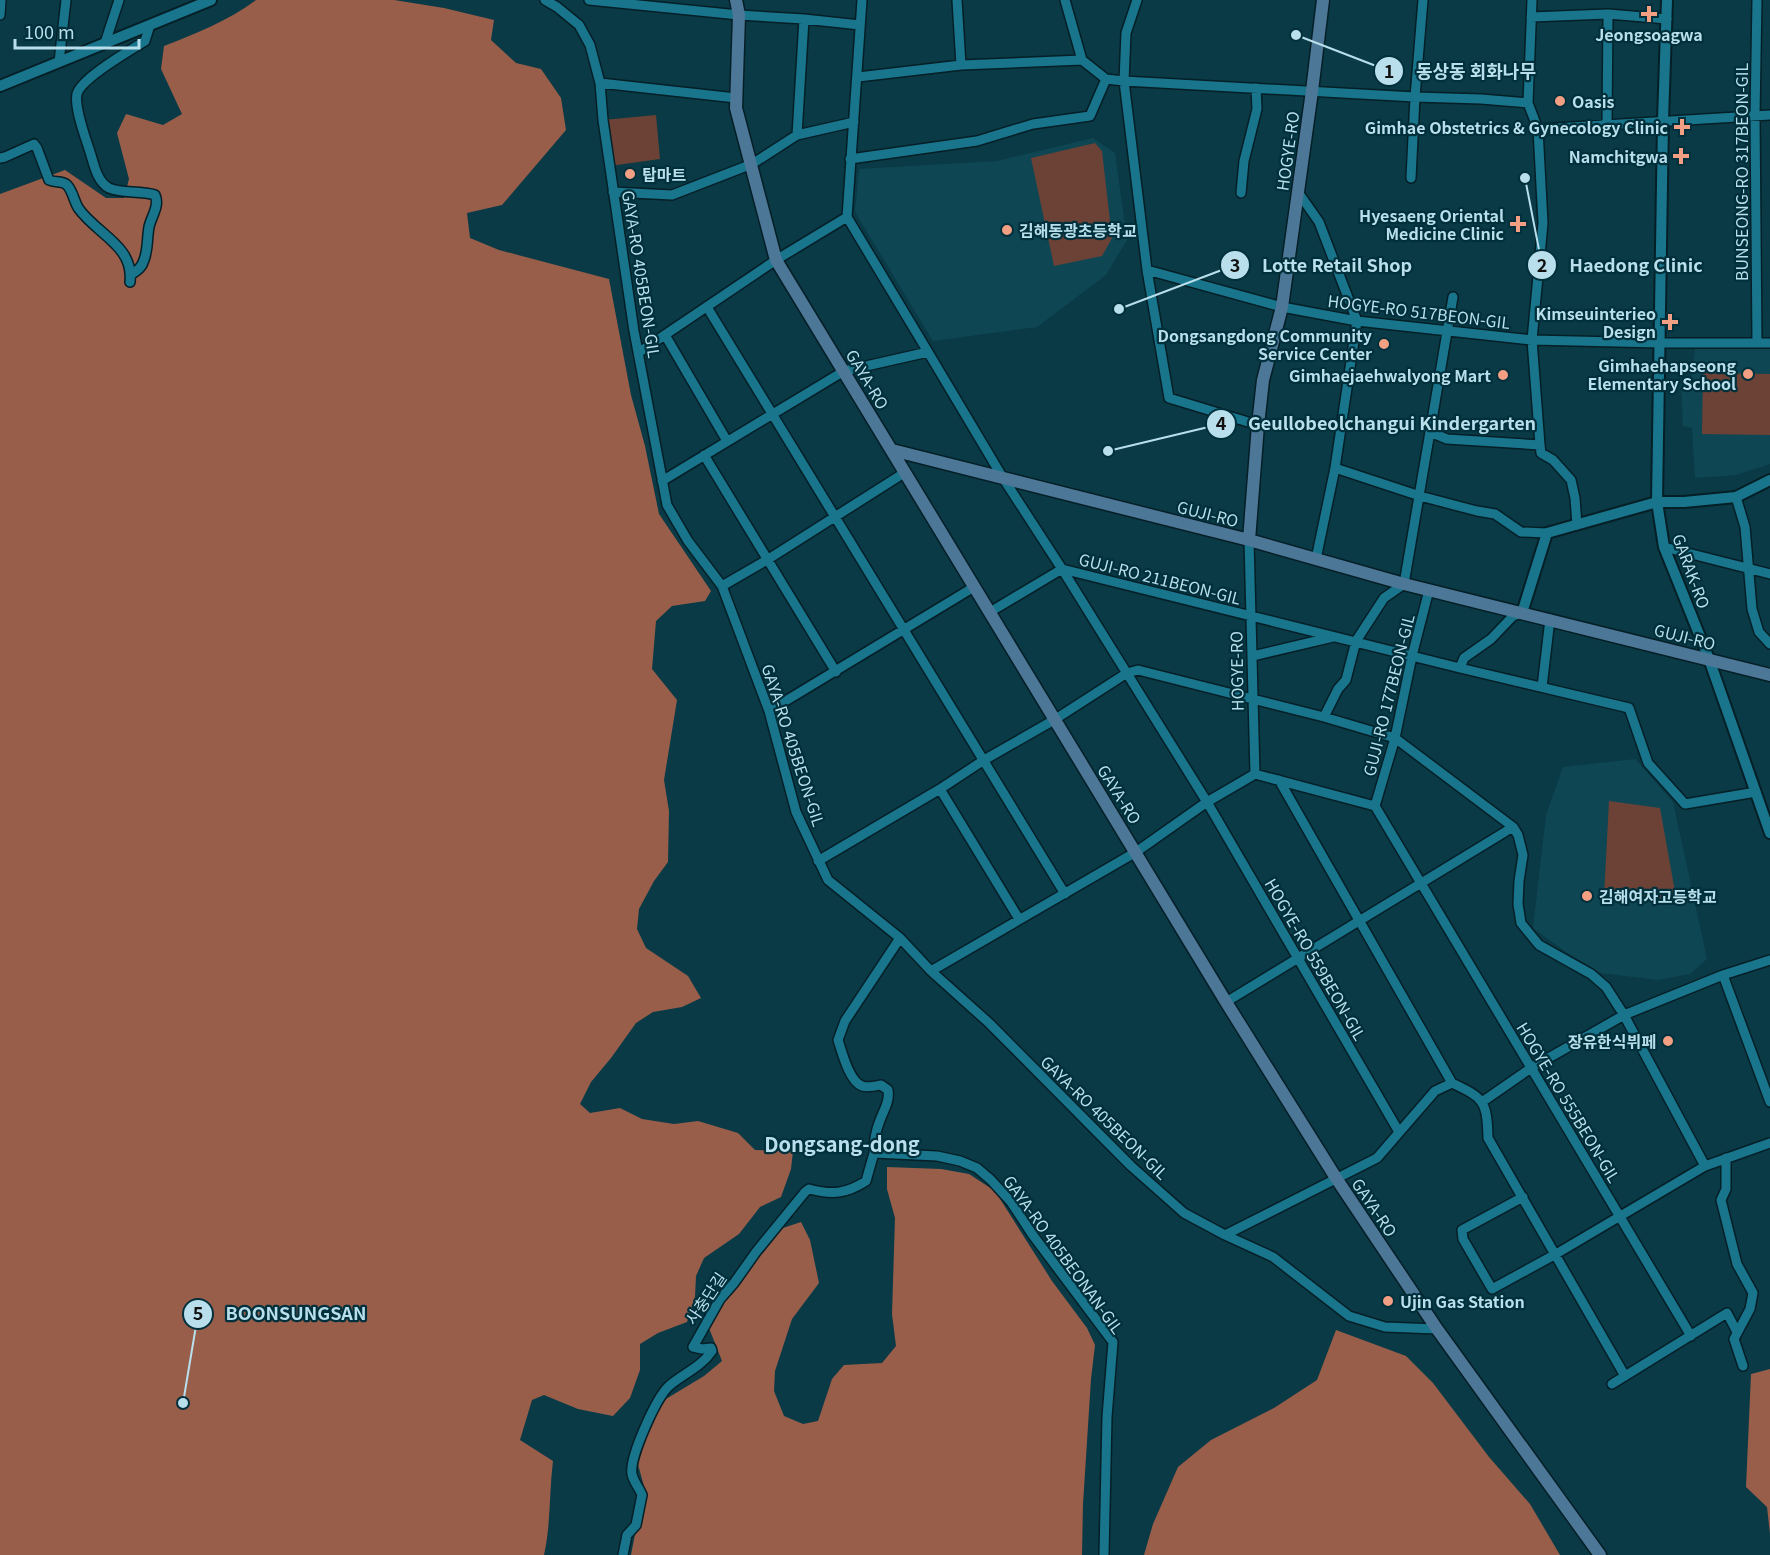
<svg xmlns="http://www.w3.org/2000/svg" width="1770" height="1555" font-family="Georgia,'Noto Sans KR',serif">
<style>
.built{fill:#0f4654}
.green{fill:#6b4235}
.forest{fill:#995e4a}
.lines{fill:none;stroke-linecap:round;stroke-linejoin:round}
.minor-casing{stroke:#051f27;stroke-width:12}
.tertiary-casing{stroke:#051f27;stroke-width:14}
.secondary-casing{stroke:#051f27;stroke-width:15}
.minor{stroke:#18758c;stroke-width:9}
.tertiary{stroke:#18758c;stroke-width:10}
.secondary{stroke:#4d7797;stroke-width:12}
.poi-dot{fill:#f39f83;stroke:#00303c;stroke-width:2}
.labels{text-anchor:middle;dominant-baseline:central;stroke-width:4.5;stroke-linejoin:round;paint-order:stroke}
.poi-label{font-size:16px;font-weight:bold;fill:#b8dfeb;stroke:#00303c;text-anchor:end}
.street-label{font-size:16px;fill:#b8dfeb;stroke:#00303c}
.quarter-label{font-size:20px;font-weight:bold;fill:#b8dfeb;stroke:#00303c}
.leader{fill:none;stroke:#b8dfeb;stroke-width:2}
.callout-dot{fill:#b8dfeb;stroke:#00303c;stroke-width:2}
.mark-label{font-size:18px;text-anchor:middle;font-weight:bold;fill:#111}
.callout-label{font-size:18px;text-anchor:middle;font-weight:bold;fill:#b8dfeb;stroke:#00303c;stroke-width:4.5;stroke-linejoin:round;paint-order:stroke}
</style>
<rect width="100%" height="100%" fill="#0a3a46"/>
<path class="built" d="M1093 138 1115 153 1127 240 1106 275 1037 327 933 341 855 212 859 169 997 161Z
M1695 349H1770V464L1736 475 1695 478 1692 428 1683 426 1681 379 1692 377Z
M1635 759 1673 802 1707 959 1690 974 1658 980 1601 973 1566 952 1533 928 1546 815 1563 767Z"/>
<path class="green" d="M656 115 660 159 610 166 603 120Z
M1095 143 1102 151 1112 238 1102 256 1054 266 1031 158Z
M1703 373 1770 374V435L1702 434Z
M1609 801 1660 808 1677 903 1604 896Z"/>
<path class="forest" d="M256 0H394L444 8 494 20 491 40 516 63 541 69 561 98 566 130 502 205 467 213 470 238 499 250 609 279 631 395 645 446 659 514 711 591 705 601 672 606 656 621 652 669 677 700 664 780 669 811 668 862 654 881 639 909 637 929 646 948 688 976 701 998 682 1007 653 1012 636 1023 611 1058 591 1082 580 1104 590 1113 620 1108 642 1119 674 1124 698 1121 738 1133 755 1150 793 1151 791 1169 781 1197 760 1207 739 1234 704 1258 696 1276 695 1297 687 1322 658 1333 640 1344V1370L630 1398 613 1416 578 1409 544 1395 532 1400 520 1440 553 1461C549 1492 551 1524 544 1555H0V194L65 170 106 198H124L129 179 117 133 126 114 163 125 182 114 161 69 164 46C197 33 228 21 256 0Z
M887 1167 941 1169 969 1174 995 1191 1052 1281 1087 1328 1095 1345 1091 1379 1083 1504 1082 1555H631L636 1529 644 1513 647 1497 637 1461 656 1405 704 1376 722 1361 707 1323 723 1298 780 1229 801 1222 810 1240 819 1283 792 1319 775 1371 774 1391 784 1416 803 1424 818 1421 832 1379 844 1365 882 1363 896 1346 892 1314 895 1218 887 1189Z
M1336 1330 1406 1356 1433 1383 1489 1457 1530 1504 1560 1555H1144L1153 1524 1178 1467 1211 1440 1274 1408 1317 1380Z
M1770 1369V1534L1767 1507 1746 1487 1751 1374Z"/>
<g class="lines">
<defs>
<path id="minor" d="M545 0 557 7 579 25 590 45 600 83 603 120 634 331 667 505 688 541 722 586 769 711 796 812 828 880 900 938 931 971 989 1023 1131 1166 1184 1213 1225 1235 1273 1257 1349 1316 1385 1327 1437 1329
M589 0 739 15 804 19 860 25
M957 0 961 65
M1065 0 1082 60
M1137 0 1126 33 1124 81 1147 270 1169 398 1258 425
M1532 0 1528 103 1538 129 1543 223 1532 340 1540 445 1541 453 1553 460 1571 480 1575 498 1577 525
M0 15 1 0
M1531 17 1608 14
M105 43 119 0
M59 62 66 0
M858 77 961 65 1082 60 1106 79 1124 81 1415 97 1481 99 1528 103
M600 83 736 98
M1607 124 1608 14 1667 19
M1538 129 1770 115
M797 135 804 19
M0 158 5 157 34 144 37 148 49 180C55 183 62 180 67 185 73 191 74 202 79 209 98 235 134 246 130 282
M850 159 977 141 1033 124 1090 116 1106 79
M1411 178 1415 97 1423 0
M613 192 672 195 752 164 797 135 854 122
M1298 192 1319 222 1357 321 1335 468 1316 559
M1241 193 1244 161 1257 109 1256 88
M847 217 928 352
M1147 270 1282 307 1357 321 1532 340 1661 343H1770
M132 274C138 270 142 267 144 260 148 250 147 238 149 227 151 217 160 206 155 195 140 190 122 194 109 188 97 182 94 164 90 152 86 139 74 108 77 94 81 78 131 50 145 41L150 25
M707 307 1065 894
M665 335 727 441
M1757 343 1755 115 1757 0
M638 353 776 260 847 217 862 0
M1430 432 1447 439 1540 445
M704 455 836 672
M1335 468 1420 496 1477 511 1495 514 1521 532 1547 533
M662 481 844 371 928 352 1003 478 1062 569 1207 802 1399 1132
M1736 497 1745 527 1752 609 1759 632 1770 644
M1664 547 1770 574
M722 586 767 560 904 473
M990 612 1062 569 1460 668 1629 708 1648 763 1685 804 1756 792
M1253 656 1333 637
M1460 668 1464 658 1491 639 1513 616 1522 613
M1542 687 1550 619
M769 711 974 587
M1324 717 1338 689 1346 680 1356 641 1384 598 1404 584 1453 297
M1255 774 1375 806 1691 1336
M1279 780 1452 1083
M940 789 1019 919
M1375 806 1395 738 1412 656 1429 590
M818 861 940 789 984 760 1054 720 1127 673 1138 670 1324 717 1395 738 1513 827 1518 835 1523 855 1519 881 1518 904 1521 923 1539 945 1591 974 1606 987 1624 1015 1705 1166
M900 938 845 1021 838 1040C842 1052 849 1081 862 1086 867 1088 876 1086 881 1085L888 1090C890 1102 883 1111 879 1123 875 1133 874 1142 874 1153L937 1156 960 1161 977 1168 991 1180 1011 1202 1032 1234 1113 1342 1107 1417 1104 1555
M931 971 1136 852 1207 802 1255 774 1249 540
M1723 975 1770 1102
M1226 1002 1513 827
M1482 1102 1531 1068 1624 1015 1723 975 1770 960
M1726 1158V1189L1721 1200 1737 1264 1753 1293 1750 1309 1734 1339 1743 1366
M1523 1197 1462 1230 1463 1239 1492 1289 1556 1254 1705 1166 1770 1143
M1225 1235 1377 1158 1435 1091 1452 1083C1484 1098 1487 1101 1488 1138L1625 1376
M1612 1384 1727 1313 1737 1332
M623 1555 627 1535 636 1525 642 1495C640 1489 633 1481 632 1474 629 1458 656 1398 669 1386 683 1374 701 1367 712 1351L711 1348 702 1349 693 1347 720 1299 734 1283 756 1252 805 1192 809 1189C832 1195 846 1194 866 1181L874 1153"/>
<path id="tertiary" d="M1667 0 1663 120 1657 502 1664 547 1709 659 1770 833
M0 86 211 0
M1522 613 1547 533 1657 502H1684L1736 497 1770 480"/>
<path id="secondary" d="M736 0 739 15 736 108 776 260 1226 1002 1336 1178 1437 1329 1600 1555
M892 450 1249 540 1404 584 1770 675
M1249 540 1258 425 1263 380 1282 307 1312 91 1323 0"/>
</defs>
<use href="#minor" class="minor-casing"/>
<use href="#tertiary" class="tertiary-casing"/>
<use href="#secondary" class="secondary-casing"/>
<use href="#minor" class="minor"/>
<use href="#tertiary" class="tertiary"/>
<use href="#secondary" class="secondary"/>
</g>
<g class="poi-dot">
<path d="M1646 5h6v6h6v6h-6v6h-6v-6h-6v-6h6z"/>
<circle cx="1560" cy="101" r="6"/>
<path d="M1679 118h6v6h6v6h-6v6h-6v-6h-6v-6h6z"/>
<path d="M1678 147h6v6h6v6h-6v6h-6v-6h-6v-6h6z"/>
<circle cx="630" cy="174" r="6"/>
<path d="M1515 215h6v6h6v6h-6v6h-6v-6h-6v-6h6z"/>
<circle cx="1007" cy="230" r="6"/>
<path d="M1667 313h6v6h6v6h-6v6h-6v-6h-6v-6h6z"/>
<circle cx="1384" cy="344" r="6"/>
<circle cx="1748" cy="374" r="6"/>
<circle cx="1503" cy="375" r="6"/>
<circle cx="1587" cy="896" r="6"/>
<circle cx="1668" cy="1041" r="6"/>
<circle cx="1388" cy="1301" r="6"/>
</g>
<g class="labels">
<g class="poi-label">
<text x="1649" y="34" text-anchor="middle">Jeongsoagwa</text>
<text x="1572" y="101" text-anchor="start">Oasis</text>
<text x="1668" y="127">Gimhae Obstetrics &amp; Gynecology Clinic</text>
<text x="1668" y="156">Namchitgwa</text>
<text x="642" y="174" text-anchor="start">탑마트</text>
<text x="1504" y="215">Hyesaeng Oriental<tspan x="1504" dy="18">Medicine Clinic</tspan></text>
<text x="1019" y="230" text-anchor="start">김해동광초등학교</text>
<text x="1656" y="313">Kimseuinterieo<tspan x="1656" dy="18">Design</tspan></text>
<text x="1372" y="335">Dongsangdong Community<tspan x="1372" dy="18">Service Center</tspan></text>
<text x="1736" y="365">Gimhaehapseong<tspan x="1736" dy="18">Elementary School</tspan></text>
<text x="1491" y="375">Gimhaejaehwalyong Mart</text>
<text x="1599" y="896" text-anchor="start">김해여자고등학교</text>
<text x="1656" y="1041">장유한식뷔페</text>
<text x="1400" y="1301" text-anchor="start">Ujin Gas Station</text>
</g>
<g class="street-label">
<text transform="translate(1287 151) rotate(-82)">HOGYE-RO</text>
<text transform="translate(1741 172) rotate(-90)">BUNSEONG-RO 317BEON-GIL</text>
<text transform="translate(642 274) rotate(81)">GAYA-RO 405BEON-GIL</text>
<text transform="translate(1419 311) rotate(7)">HOGYE-RO 517BEON-GIL</text>
<text transform="translate(868 379) rotate(59)">GAYA-RO</text>
<text transform="translate(1208 513) rotate(14)">GUJI-RO</text>
<text transform="translate(1692 571) rotate(70)">GARAK-RO</text>
<text transform="translate(1160 578) rotate(14)">GUJI-RO 211BEON-GIL</text>
<text transform="translate(1685 636) rotate(14)">GUJI-RO</text>
<text transform="translate(1236 671) rotate(-91)">HOGYE-RO</text>
<text transform="translate(1388 695) rotate(-76)">GUJI-RO 177BEON-GIL</text>
<text transform="translate(794 745) rotate(72)">GAYA-RO 405BEON-GIL</text>
<text transform="translate(1120 794) rotate(58)">GAYA-RO</text>
<text transform="translate(1316 959) rotate(60)">HOGYE-RO 559BEON-GIL</text>
<text transform="translate(1569 1102) rotate(59)">HOGYE-RO 555BEON-GIL</text>
<text transform="translate(1105 1117) rotate(44)">GAYA-RO 405BEON-GIL</text>
<text transform="translate(1375 1207) rotate(56)">GAYA-RO</text>
<text transform="translate(1064 1254) rotate(54)">GAYA-RO 405BEONAN-GIL</text>
<text transform="translate(705 1298) rotate(-56)">사충단길</text>
</g>
<g class="quarter-label">
<text x="842" y="1143">Dongsang-dong</text>
</g>
</g>
<path class="leader" d="M1296 35L1389 71M1525 178L1542 265M1119 309L1235 265M1108 451L1221 424M183 1403L198 1314"/>
<g class="callout-dot">
<circle cx="1296" cy="35" r="6"/>
<circle cx="1525" cy="178" r="6"/>
<circle cx="1119" cy="309" r="6"/>
<circle cx="1108" cy="451" r="6"/>
<circle cx="183" cy="1403" r="6"/>
<circle cx="1389" cy="71" r="15"/>
<circle cx="1542" cy="265" r="15"/>
<circle cx="1235" cy="265" r="15"/>
<circle cx="1221" cy="424" r="15"/>
<circle cx="198" cy="1314" r="15"/>
</g>
<g class="mark-label">
<text x="1389" y="78">1</text>
<text x="1542" y="272">2</text>
<text x="1235" y="272">3</text>
<text x="1221" y="430">4</text>
<text x="198" y="1320">5</text>
</g>
<g class="callout-label">
<text x="1476" y="78">동상동 회화나무</text>
<text x="1636" y="272">Haedong Clinic</text>
<text x="1337" y="272">Lotte Retail Shop</text>
<text x="1392" y="430">Geullobeolchangui Kindergarten</text>
<text x="296" y="1320">BOONSUNGSAN</text>
</g>
<path d="M15 39v9h124v-9" fill="none" stroke="#b8dfeb" stroke-width="3"/>
<text x="24" y="39" font-size="18" fill="#b8dfeb" stroke="#00303c" stroke-width="4.5" paint-order="stroke">100 m</text>
</svg>
